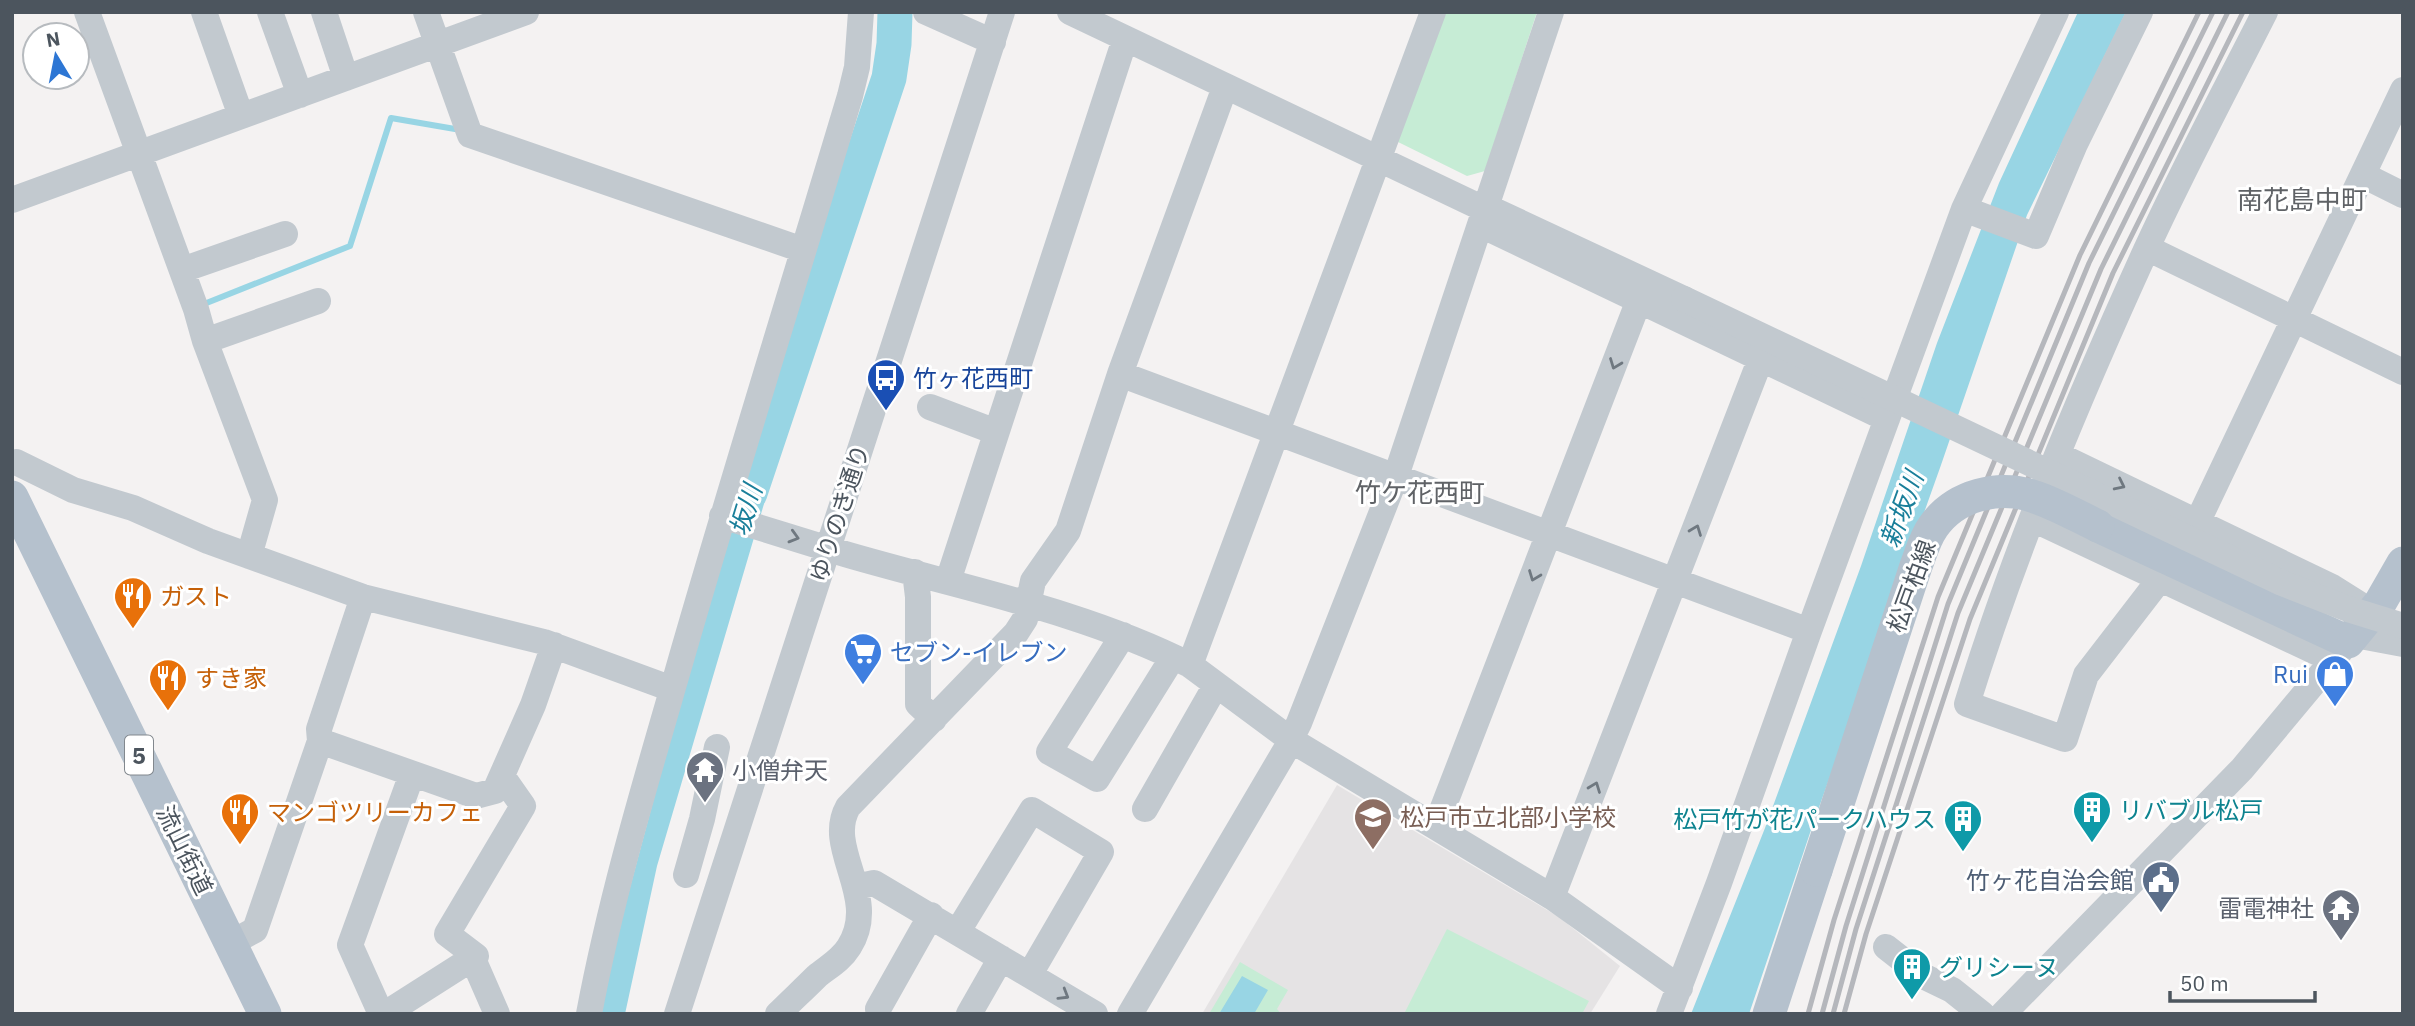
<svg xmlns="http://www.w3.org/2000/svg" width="2415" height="1026" font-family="'IBM Plex Sans','Noto Sans JP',sans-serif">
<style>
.education{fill:#e5e3e4}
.green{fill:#c6ecd5}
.water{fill:#98d5e4}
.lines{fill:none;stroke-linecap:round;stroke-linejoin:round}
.stream{stroke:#98d5e4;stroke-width:6}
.river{stroke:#98d5e4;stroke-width:35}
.minor{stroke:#c2c9cf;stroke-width:26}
.major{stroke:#b5c1cd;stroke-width:33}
.rail{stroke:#b5b7bc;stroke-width:5}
.minor-bridge{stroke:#c2c9cf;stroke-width:26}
.major-bridge{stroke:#b5c1cd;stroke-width:33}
.oneway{stroke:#6f7880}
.labels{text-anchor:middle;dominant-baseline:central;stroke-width:6;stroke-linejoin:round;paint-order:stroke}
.shield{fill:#fff;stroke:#82888e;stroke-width:2}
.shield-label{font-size:23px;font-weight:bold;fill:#4c555e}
.transit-label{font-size:24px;fill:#164399;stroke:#fff;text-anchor:start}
.street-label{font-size:24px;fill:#4c555e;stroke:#fff}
.food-label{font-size:24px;fill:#c56008;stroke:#fff;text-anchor:start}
.shop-label{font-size:24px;fill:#366cbe;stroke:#fff;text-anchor:start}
.worship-label{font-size:24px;fill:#5b616d;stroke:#fff;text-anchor:start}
.culture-label{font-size:24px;fill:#0d838f;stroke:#fff;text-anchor:start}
.education-label{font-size:24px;fill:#785e54;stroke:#fff;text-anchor:start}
.service-label{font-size:24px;fill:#4e5e75;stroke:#fff;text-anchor:end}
.neighbourhood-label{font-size:26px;fill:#5f6266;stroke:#fff}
.water-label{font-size:26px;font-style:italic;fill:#1a7f9a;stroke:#fff}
</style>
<rect width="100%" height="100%" fill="#f4f2f2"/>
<path class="education" d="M1337 785 1559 917 1620 966 1590 1014H1202Z"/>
<path class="green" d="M1437 12H1537L1485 171 1467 176 1394 140Z
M1447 929 1589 1001 1582 1014H1404Z
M1240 962 1288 990 1277 1009 1281 1014H1209Z"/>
<path class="water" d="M2078 12H2126L2027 215 1941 465 1812 827 1749 1014H1691L1765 828 1861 566 1937 343 1999 183Z
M749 444 779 453 657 866 625 1014H596Z
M1242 976 1268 990 1254 1014H1219Z"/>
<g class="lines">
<path class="stream" d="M203 301 204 304 350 246 391 118 455 129"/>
<path class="river" d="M750 493 889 78 894 44 895 12"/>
<path class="minor" d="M87 12 196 309 205 341 265 500 249 556
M204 12 241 116
M270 12 300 95
M324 12 346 78
M426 12 470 135 803 250
M926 12 993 42
M1070 12 1486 210
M2363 175 2403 195
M12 200 526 12
M1487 207 1684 299
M1964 209 2036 236 2075 144 2140 12
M1481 225 1887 419
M2147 248 2403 372
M182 270 285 234
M205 341 318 301
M1120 374 1809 631
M930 407 996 432
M2058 455 2332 587 2367 609
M12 463 16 462 73 490 133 508 208 541 363 597 544 642 672 689
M722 516C763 529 804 541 845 554 961 588 1081 610 1190 665L1291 740 1552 897 1680 988
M2033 519 2333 660
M2197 523 2403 90
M915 572 918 597V704L934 719
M2160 579 2086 675 2065 739 1967 704C2015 549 2079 397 2146 250 2183 169 2225 91 2265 12
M948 581 1125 39
M1123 635 1049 752 1097 779 1173 657
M2355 635 2403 644
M1190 665 1433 12
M320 741 319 729 363 597
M1145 809 1216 685
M1436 826 1639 300
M686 875 702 819 717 747
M856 887 874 883 1095 1014
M1552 897 1761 358
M958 931 1032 810 1101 852 1030 974
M231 943 255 930 320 741 476 796 495 791 533 705 554 645
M1886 947 1923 976 1952 990 1982 1014
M473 959 497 1014
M878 1009 931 915
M381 1014 350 945 412 774
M385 1014 476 956 447 934 523 806 502 776
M589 1014C611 897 645 784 678 670 733 478 793 287 850 96L857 67 861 12
M677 1014 1002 12
M778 1014C791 1001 804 989 817 976 828 967 841 960 849 947 881 897 824 849 848 807L1016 633 1025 619 1033 581 1068 531 1120 374 1225 87
M969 1014 1001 958
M1130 1014 1285 751 1299 723 1396 476 1551 12
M1669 1014 1719 883 1809 631 1964 209 2056 12
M2003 1014 2242 769 2348 642"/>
<path class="major" d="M12 497 265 1014
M2098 526 2348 642 2380 603 2403 563
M1769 1014 1816 870"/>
<path class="rail" d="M1808 1014 1834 920 1938 597 2080 255 2199 12
M1822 1014 1846 926 1948 604 2089 263 2213 12
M1833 1014 1856 929 1958 613 2101 269 2228 12
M1844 1014 1866 934 1970 619 2113 273 2243 12"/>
<path class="minor-bridge" d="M1684 299 2282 583 2348 609 2403 626"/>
<path class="major-bridge" d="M1816 870 1916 566C1921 553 1925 538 1933 527 1955 495 1999 484 2035 497 2056 504 2077 516 2098 526"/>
</g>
<defs><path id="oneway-chevron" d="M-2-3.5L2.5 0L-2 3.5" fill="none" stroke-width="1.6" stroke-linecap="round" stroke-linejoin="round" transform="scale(1.75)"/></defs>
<g class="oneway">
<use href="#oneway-chevron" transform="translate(1615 364) rotate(111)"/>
<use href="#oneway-chevron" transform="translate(2120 485) rotate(26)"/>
<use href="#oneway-chevron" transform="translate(1696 530) rotate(-69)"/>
<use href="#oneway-chevron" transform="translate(794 537) rotate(16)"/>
<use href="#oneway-chevron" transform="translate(1534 576) rotate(111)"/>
<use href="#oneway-chevron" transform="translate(1595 787) rotate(-69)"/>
<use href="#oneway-chevron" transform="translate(1064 995) rotate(31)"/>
</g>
<defs>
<symbol id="bus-pin" viewBox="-11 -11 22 30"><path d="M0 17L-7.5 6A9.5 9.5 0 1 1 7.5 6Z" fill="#1a4fb4" stroke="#fff"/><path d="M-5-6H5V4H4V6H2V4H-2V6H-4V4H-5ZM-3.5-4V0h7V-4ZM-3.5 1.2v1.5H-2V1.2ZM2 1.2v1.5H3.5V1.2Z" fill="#fff"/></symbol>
<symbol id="restaurant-pin" viewBox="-11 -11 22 30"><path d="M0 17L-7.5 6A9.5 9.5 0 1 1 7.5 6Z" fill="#e8710a" stroke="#fff"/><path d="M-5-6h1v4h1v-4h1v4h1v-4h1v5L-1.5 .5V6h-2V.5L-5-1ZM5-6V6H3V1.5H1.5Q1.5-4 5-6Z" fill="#fff"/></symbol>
<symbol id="supermarket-pin" viewBox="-11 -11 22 30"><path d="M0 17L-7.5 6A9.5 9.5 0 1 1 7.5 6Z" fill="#3f7fe0" stroke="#fff"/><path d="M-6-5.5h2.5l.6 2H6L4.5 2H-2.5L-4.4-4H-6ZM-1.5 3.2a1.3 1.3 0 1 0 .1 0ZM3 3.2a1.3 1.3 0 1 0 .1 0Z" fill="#fff"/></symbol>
<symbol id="shop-pin" viewBox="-11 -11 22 30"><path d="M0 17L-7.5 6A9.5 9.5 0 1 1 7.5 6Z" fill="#3f7fe0" stroke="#fff"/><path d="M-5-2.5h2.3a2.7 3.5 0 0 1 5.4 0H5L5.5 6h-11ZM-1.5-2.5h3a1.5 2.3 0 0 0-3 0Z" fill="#fff"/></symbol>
<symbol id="temple-pin" viewBox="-11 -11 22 30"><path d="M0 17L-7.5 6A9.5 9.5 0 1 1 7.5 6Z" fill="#6b7280" stroke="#fff"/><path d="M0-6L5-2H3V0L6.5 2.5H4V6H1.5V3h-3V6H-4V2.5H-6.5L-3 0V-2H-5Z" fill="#fff"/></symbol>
<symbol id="building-pin" viewBox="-11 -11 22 30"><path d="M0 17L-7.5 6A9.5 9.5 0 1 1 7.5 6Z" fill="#0f9aa8" stroke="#fff"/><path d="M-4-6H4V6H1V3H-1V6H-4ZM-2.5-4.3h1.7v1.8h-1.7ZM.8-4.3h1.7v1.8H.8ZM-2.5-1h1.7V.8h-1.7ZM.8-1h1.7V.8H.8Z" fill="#fff"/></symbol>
<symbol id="school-pin" viewBox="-11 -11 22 30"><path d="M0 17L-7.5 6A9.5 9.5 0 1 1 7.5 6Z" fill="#8d6e63" stroke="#fff"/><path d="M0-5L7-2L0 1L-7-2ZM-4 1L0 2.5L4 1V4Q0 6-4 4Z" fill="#fff"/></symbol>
<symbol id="civic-pin" viewBox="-11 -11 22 30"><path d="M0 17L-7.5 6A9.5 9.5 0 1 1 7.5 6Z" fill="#5c6f8a" stroke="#fff"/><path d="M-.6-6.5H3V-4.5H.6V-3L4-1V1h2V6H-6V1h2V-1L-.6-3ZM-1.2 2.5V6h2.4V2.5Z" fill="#fff"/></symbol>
</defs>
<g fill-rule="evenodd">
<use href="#bus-pin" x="864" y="356" width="44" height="60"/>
<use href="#restaurant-pin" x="111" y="574" width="44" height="60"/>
<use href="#supermarket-pin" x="841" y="630" width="44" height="60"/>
<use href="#shop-pin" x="2313" y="652" width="44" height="60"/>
<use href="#restaurant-pin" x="146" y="656" width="44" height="60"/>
<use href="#temple-pin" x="683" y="748" width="44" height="60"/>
<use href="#building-pin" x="2070" y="788" width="44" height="60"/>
<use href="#restaurant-pin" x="218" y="790" width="44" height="60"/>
<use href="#school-pin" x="1351" y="795" width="44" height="60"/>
<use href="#building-pin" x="1941" y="797" width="44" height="60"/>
<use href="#civic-pin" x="2139" y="858" width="44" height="60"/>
<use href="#temple-pin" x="2319" y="886" width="44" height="60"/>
<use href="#building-pin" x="1890" y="945" width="44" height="60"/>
</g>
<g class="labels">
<rect class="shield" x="125" y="735.5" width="28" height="39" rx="5"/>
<g class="shield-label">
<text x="139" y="755">5</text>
</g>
<g class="transit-label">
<text x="913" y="378">竹ヶ花西町</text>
</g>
<g class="street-label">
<text transform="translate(839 513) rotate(-72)">ゆりのき通り</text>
<text transform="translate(1911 586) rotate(-70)">松戸柏線</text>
<text transform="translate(185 850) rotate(64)">流山街道</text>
</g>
<g class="food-label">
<text x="160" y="596">ガスト</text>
<text x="195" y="678">すき家</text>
<text x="267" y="812">マンゴツリーカフェ</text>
</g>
<g class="shop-label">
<text x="890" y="652">セブン-イレブン</text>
<text x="2308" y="674" text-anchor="end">Rui</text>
</g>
<g class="worship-label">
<text x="732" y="770">小僧弁天</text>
<text x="2314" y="908" text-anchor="end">雷電神社</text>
</g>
<g class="culture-label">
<text x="2119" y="810">リバブル松戸</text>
<text x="1936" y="819" text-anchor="end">松戸竹が花パークハウス</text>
<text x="1939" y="967">グリシーヌ</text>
</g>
<g class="education-label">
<text x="1400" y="817">松戸市立北部小学校</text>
</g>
<g class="service-label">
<text x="2134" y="880">竹ヶ花自治会館</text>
</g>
<g class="neighbourhood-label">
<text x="2302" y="199">南花島中町</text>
<text x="1420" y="492">竹ケ花西町</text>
</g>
<g class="water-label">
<text transform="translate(1901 509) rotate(-70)">新坂川</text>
<text transform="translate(745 510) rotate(-73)">坂川</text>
</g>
</g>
<rect width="2415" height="1026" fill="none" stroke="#4c555e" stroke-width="28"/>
<g transform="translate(56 56) rotate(350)"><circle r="33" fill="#ffffff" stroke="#b7bbbf" stroke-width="2"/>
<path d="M0-5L12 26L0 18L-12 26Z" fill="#2d76d4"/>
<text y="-10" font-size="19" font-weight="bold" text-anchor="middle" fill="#4c555e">N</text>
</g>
<path d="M2170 991v10h145v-10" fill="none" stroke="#4c555e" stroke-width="3.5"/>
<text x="2180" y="991" font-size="21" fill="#4c555e" stroke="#ffffff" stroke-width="5" paint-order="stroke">50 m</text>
</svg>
